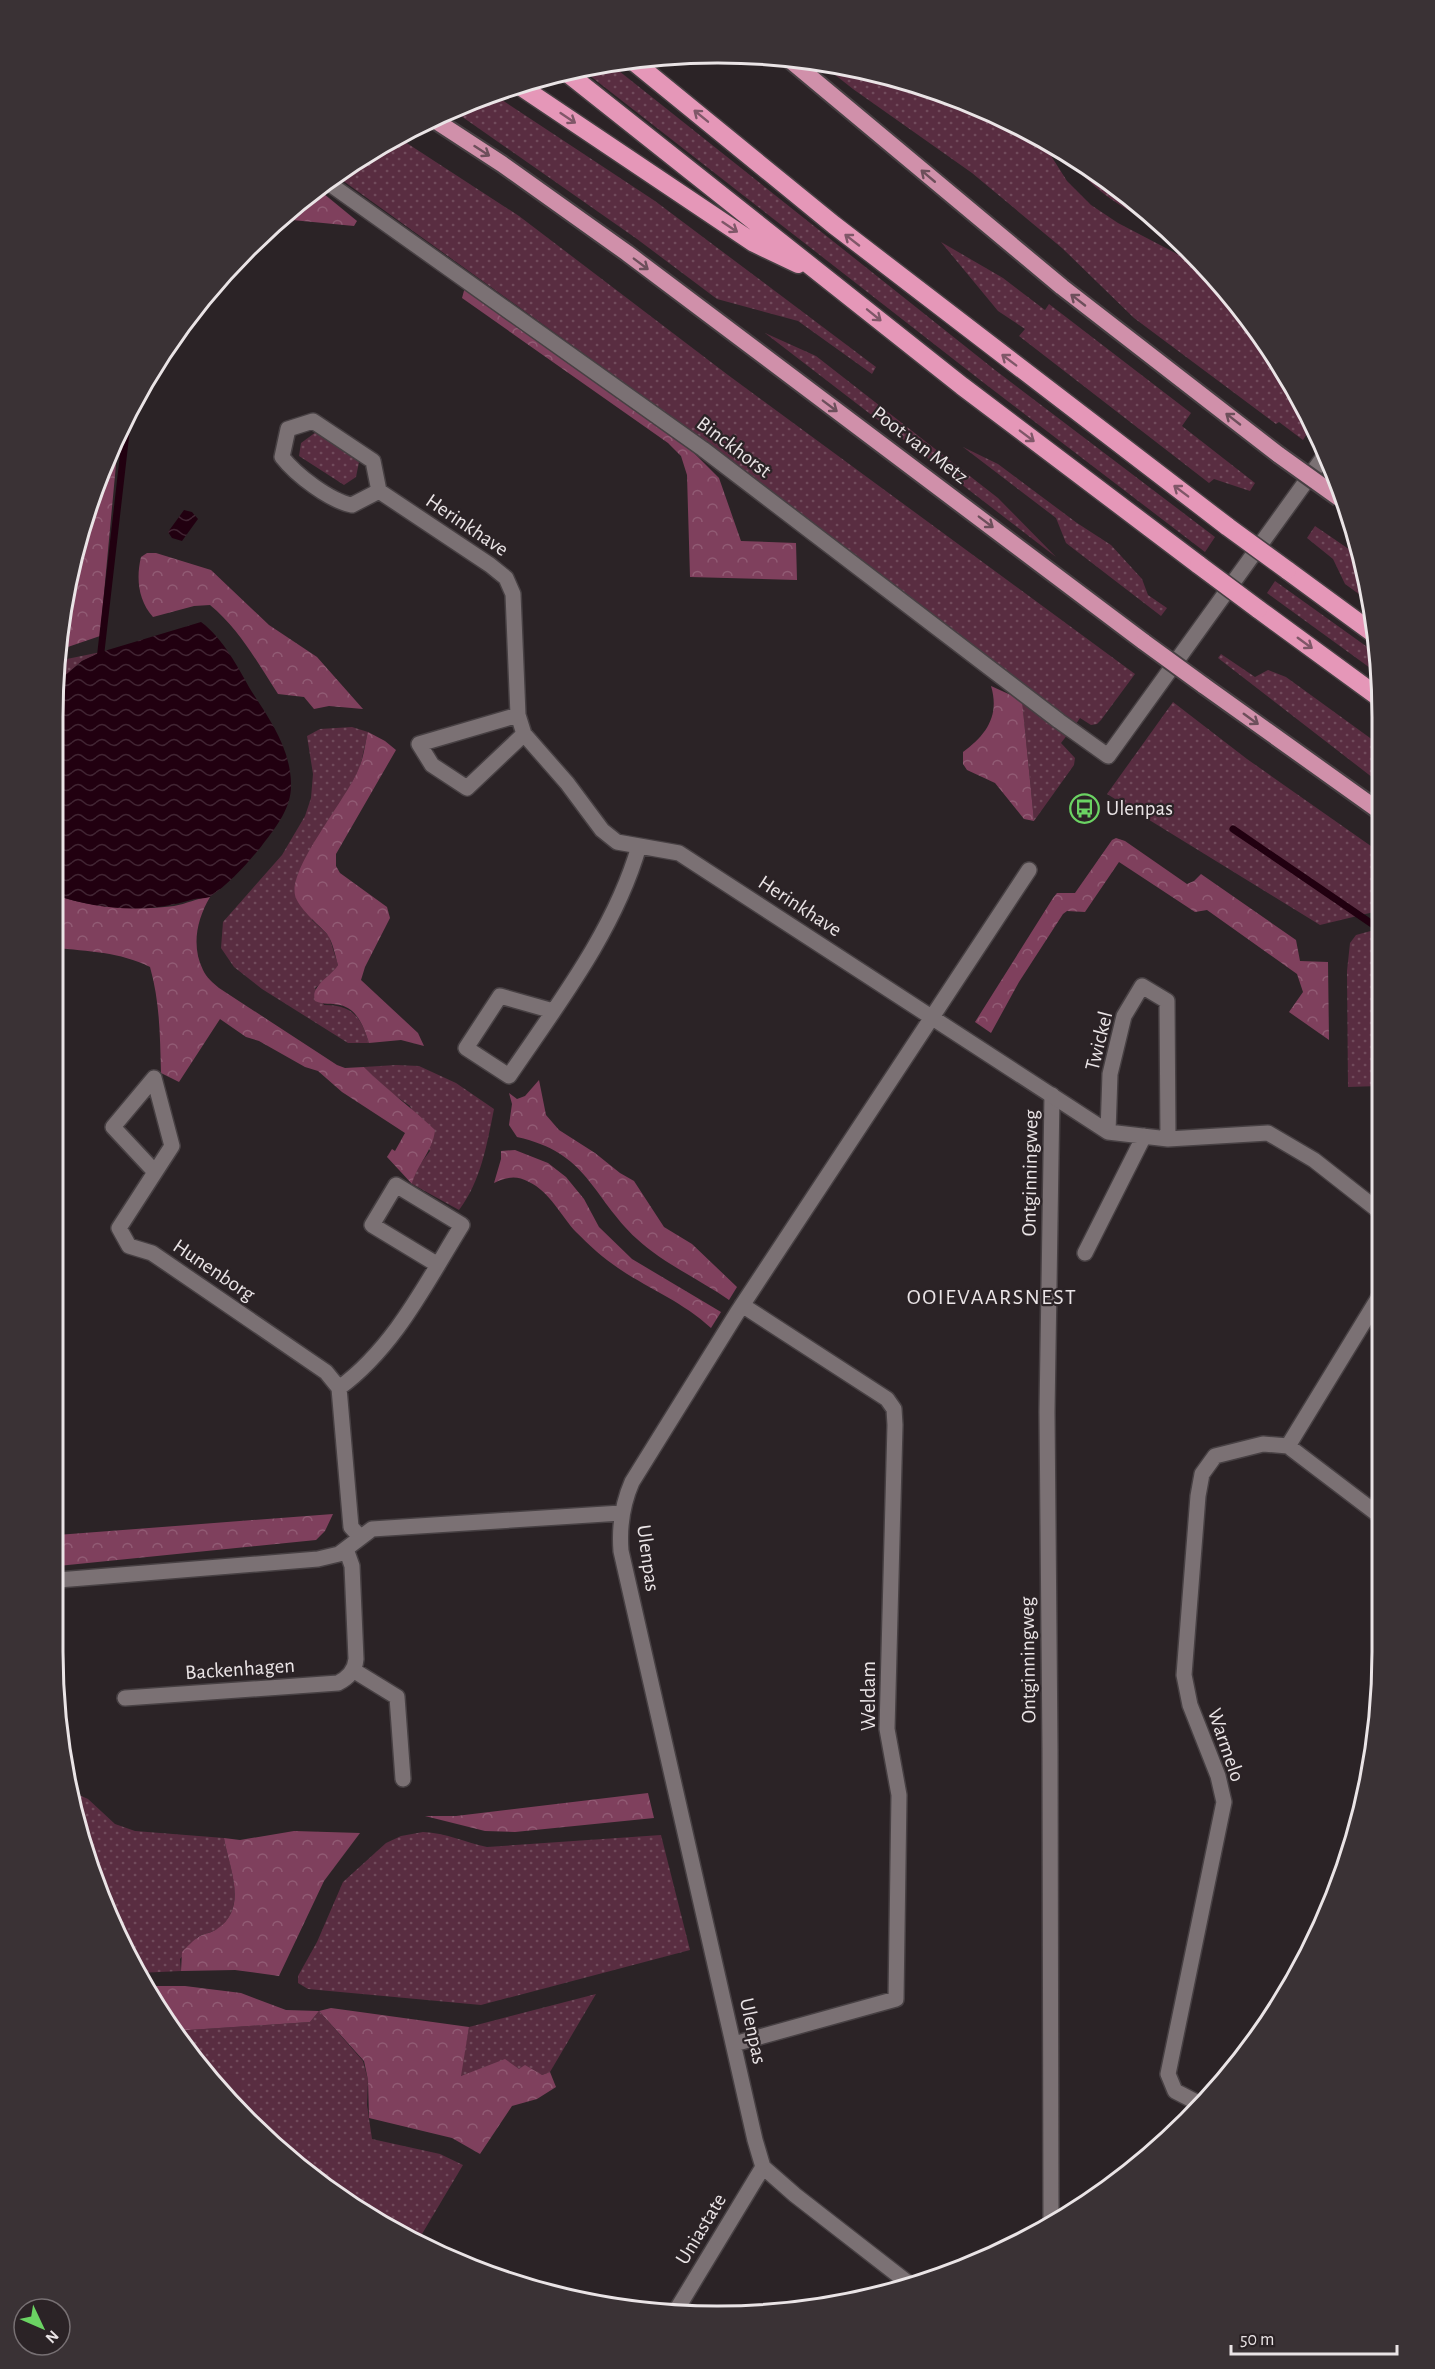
<svg xmlns="http://www.w3.org/2000/svg" width="1435" height="2369" font-family="'Alegreya Sans',sans-serif">
<style>
.grass{fill:url(#grass-dots)}
.forest{fill:url(#forest-crowns)}
.garden{fill:#592d41}
.water{fill:url(#water-waves)}
.lines{fill:none;stroke-linecap:round;stroke-linejoin:round}
.stream{stroke:#210010;stroke-width:7}
.pedestrian-casing{stroke:#474043;stroke-width:18}
.minor-casing{stroke:#474043;stroke-width:18}
.trunk-casing{stroke:#474043;stroke-width:20}
.motorway-casing{stroke:#474043;stroke-width:21}
.pedestrian{stroke:#7b7174;stroke-width:15}
.minor{stroke:#7b7174;stroke-width:15}
.trunk{stroke:#d090aa;stroke-width:16}
.motorway{stroke:#e597b8;stroke-width:18}
.trunk-bridge-casing{stroke:#474043;stroke-width:20;stroke-linecap:butt}
.motorway-bridge-casing{stroke:#474043;stroke-width:21;stroke-linecap:butt}
.trunk-bridge{stroke:#d090aa;stroke-width:16}
.motorway-bridge{stroke:#e597b8;stroke-width:18}
.oneway{stroke:#7f5768}
.oneway2{stroke:#6d4f5b}
.labels{text-anchor:middle;dominant-baseline:central;stroke-width:4.5;stroke-linejoin:round;paint-order:stroke}
.street-label{font-size:21px;fill:#eae4e6;stroke:#2b2326}
.poi-label{font-size:21px;fill:#eae4e6;stroke:#2b2326;text-anchor:start}
.neighbourhood-label{font-size:22px;letter-spacing:1.5px;fill:#eae4e6;stroke:#2b2326}
.rim{fill:none;stroke:#eae4e6;stroke-width:3}
</style>
<defs>
<pattern id="grass-dots" width="8" height="8" patternUnits="userSpaceOnUse" patternTransform="scale(1.5)"><rect width="8" height="8" fill="#592d41"/><path d="M2 2h.1M6 6h.1" fill="none" stroke="#714b5c" stroke-width="1.8" stroke-linecap="round"/></pattern>
<pattern id="forest-crowns" width="20" height="18" patternUnits="userSpaceOnUse" patternTransform="scale(1.5)"><rect width="20" height="18" fill="#7f405d"/><path d="M2 6a3 3 0 1 1 6 0M12 15a3 3 0 1 1 6 0" fill="none" stroke="#915b74"/></pattern>
<pattern id="water-waves" width="16" height="10" patternUnits="userSpaceOnUse" patternTransform="scale(1.5)"><rect width="16" height="10" fill="#210010"/><path d="M0 5q4-4 8 0t8 0" fill="none" stroke="#412533"/></pattern>
</defs>
<rect width="100%" height="100%" fill="#2b2326"/>
<path class="grass" d="M609 63 995 370 1215 537 1205 552 984 383 580 68Z
M820 63 848 65 972 103 1041 140 1067 181 1091 205 1118 223 1206 269 1217 279 1293 385 1312 426 1303 440 1279 422 1276 424 1134 318 1062 248 972 173 853 89Z
M493 94 655 201 876 367 872 374 798 321 717 299 637 239 451 109 463 103Z
M399 138 519 216 728 375 1135 674 1101 720 1097 724 1091 725 1080 718 1076 724 715 448 335 175 348 164Z
M1066 153 1087 165 1157 226C1121 207 1088 188 1066 153Z
M941 242 1003 278 1045 310 1049 304 1191 413 1182 426 1255 483 1250 491 1214 479 1209 483 1019 336 1025 329 998 311Z
M765 333 816 356 998 498 1056 557Z
M316 432 359 462 356 477 344 485 299 456 301 443Z
M963 447 998 464 1077 523 1111 545 1142 579 1148 595 1167 608 1161 616 1066 543 1056 518Z
M1315 526 1359 556 1370 602 1345 584 1333 559 1307 538Z
M1275 581 1377 654V673L1267 593Z
M101 652 82 661 61 679V685L54 701V674L57 661Z
M1221 654 1255 677 1268 670 1286 677 1377 743V781L1218 658Z
M1022 700 1053 726 1068 734 1061 743 1075 758 1074 765 1034 821Z
M1173 702 1247 759 1378 851V911L1320 925 1107 794Z
M352 727 368 732 360 767 342 802 312 920 329 936 338 965 333 974 315 988 324 1005C353 1005 361 1017 369 1043H348L262 989 234 967 221 948 223 922 282 855 305 816 311 798 313 774 307 736 320 729Z
M1378 929 1379 1086 1348 1087 1347 971 1350 943 1356 935Z
M396 1065 419 1066 456 1083 494 1109C487 1144 481 1181 459 1210L412 1184 415 1171 430 1151 410 1106 387 1090 364 1067Z
M70 1791 88 1799 115 1824 135 1831 224 1838C229 1868 248 1905 219 1928 212 1933 204 1933 198 1937 191 1943 186 1953 180 1959L181 1971 138 1973 121 1946 88 1865Z
M423 1832C446 1833 464 1842 487 1847L661 1835 690 1950 481 2005 308 1989 298 1983V1976L317 1942 343 1882 386 1843 401 1836Z
M596 1994 550 2072 542 2075 519 2069 460 2076 469 2027Z
M319 2011 363 2061 368 2080 367 2105 372 2139 440 2154 463 2165 419 2239 348 2204 248 2122 190 2056 174 2031 310 2022Z"/>
<path class="forest" d="M318 189 357 221 354 226 282 219Z
M465 287 693 452 719 478 741 541 796 543 797 580 690 577 687 475 681 456 668 443 462 298Z
M118 443 100 636 59 650 88 503Z
M147 553H156L211 570 269 625 317 657 363 709 329 706 314 709 304 697 278 694C257 662 240 630 210 605L194 606 153 617C138 600 136 578 141 557Z
M991 686 1022 700 1034 821 1024 819 995 783 967 770 963 764V752C986 735 1000 716 991 686Z
M368 732 385 741 396 750 336 854V866L340 873 387 907 390 918 365 967 361 980 418 1033 424 1046 401 1040 369 1043C364 1028 358 1009 340 1005 331 1003 324 1005 315 1001 310 985 331 977 338 965 335 955 333 942 327 934 318 924 298 908 295 895 289 867 347 799 359 768 364 757 365 743 368 732Z
M1116 838 1125 841 1187 884 1194 881 1201 874 1296 940 1300 961 1328 962 1329 1040 1289 1012 1303 992 1297 974 1207 910 1195 912 1119 862 1085 912 1067 911 1063 914 1019 982 991 1033 975 1022 1053 898 1057 893H1075L1112 840Z
M55 895C94 908 133 911 174 906 186 904 197 898 210 897 197 919 191 946 203 970 206 977 213 983 219 988L337 1065 345 1068 364 1067C387 1090 412 1108 435 1130 433 1151 417 1164 412 1184L387 1157 392 1149 395 1151 405 1133 342 1092 318 1071 305 1067 259 1041 246 1037 220 1019 179 1082 161 1073C160 1037 160 1002 150 967 120 952 88 951 55 948Z
M539 1080 546 1115 559 1130 595 1153 620 1173 634 1181 664 1227 692 1244 737 1287 729 1300C699 1279 664 1264 637 1239 590 1195 589 1153 517 1137L509 1125 512 1104 509 1093 517 1099 525 1096Z
M515 1150 548 1163 566 1177 584 1199 599 1227 632 1259 721 1312 711 1328C683 1302 649 1289 618 1268 603 1258 589 1245 576 1232 561 1216 550 1192 529 1182 516 1175 507 1177 494 1183L501 1159V1151Z
M333 1514 325 1531 316 1540 58 1566 57 1535Z
M648 1793 654 1818 515 1832 485 1831 425 1816H456Z
M294 1831 360 1833 324 1881 279 1976 235 1970 181 1971 182 1952C187 1947 193 1940 200 1936 205 1933 212 1933 217 1929 249 1908 229 1868 224 1838L240 1840Z
M146 1986H185L241 1993 286 2010 319 2011 310 2022 174 2031Z
M331 2008 469 2027 461 2076 505 2059 519 2069 525 2065 542 2075 550 2072 556 2087 537 2099 512 2106 480 2154 452 2138 369 2118 368 2080 364 2061 319 2011Z"/>
<path class="garden" d="M204 2072 241 2075 239 2112Z"/>
<path class="water" d="M184 510 192 512 198 519 182 541 172 538 168 532Z
M201 622C224 639 238 668 252 692 270 720 290 748 291 783 292 807 277 826 263 844 251 860 228 885 211 896 207 899 199 898 194 899 148 914 100 910 55 895L54 701 61 685V679L82 661 101 652Z"/>
<g class="lines">
<path class="stream" d="M100 660 127 424
M1233 829 1378 928"/>
<defs>
<path id="pedestrian" d="M1051 2224 1050 1749 1047 1412 1052 1095"/>
<path id="minor" d="M327 182 703 449 1059 721 1108 756 1325 455
M379 491 352 505C330 501 296 475 282 457L288 429 313 421 373 461 379 491 490 565 506 578 513 594 518 715 524 734 567 783 602 830 617 842 679 853 1108 1132 1168 1139 1268 1133 1314 1160 1379 1211
M518 715 419 744 432 765 467 788 524 734
M553 1011 500 996 466 1048 509 1076C558 1004 615 930 639 846
M154 1078 172 1146 119 1228 129 1246 152 1253 326 1372 339 1388 351 1527 360 1537
M154 1078 113 1127 155 1172
M1108 1132 1110 1074 1124 1016 1142 986 1167 1001 1168 1139
M1085 1253 1144 1136
M339 1388C395 1347 426 1283 462 1225L396 1185 372 1225 438 1265
M1288 1446 1379 1297
M58 1580 318 1559 339 1554 372 1529 621 1513
M353 1670 397 1697 403 1779
M125 1698 338 1683C348 1678 355 1670 356 1659L352 1566 346 1549
M734 2044 896 1999 899 1795 887 1729 895 1425 894 1409 887 1399 742 1305
M1202 2105 1175 2091 1168 2074 1224 1802 1218 1776 1190 1705 1184 1675 1198 1496 1202 1474 1215 1456 1263 1444 1288 1446 1380 1516
M912 2286 795 2195 763 2167 755 2140 621 1551C619 1526 622 1505 632 1482L737 1313 1029 870
M674 2314 763 2167"/>
<path id="trunk" d="M790 60 1062 287 1279 455
M433 119 502 164 627 253 1144 642
M1203 685 1378 810"/>
<path id="motorway" d="M633 61 834 225 1228 527
M566 72 962 386 1199 565
M520 86 754 243 798 264
M1287 570 1377 636
M1258 609 1377 696"/>
</defs>
<use href="#pedestrian" class="pedestrian-casing"/>
<use href="#minor" class="minor-casing"/>
<use href="#trunk" class="trunk-casing"/>
<use href="#motorway" class="motorway-casing"/>
<use href="#pedestrian" class="pedestrian"/>
<use href="#minor" class="minor"/>
<use href="#trunk" class="trunk"/>
<use href="#motorway" class="motorway"/>
<defs>
<path id="trunk-bridge" d="M1279 455 1339 498
M1144 642 1203 685"/>
<path id="motorway-bridge" d="M1228 527 1287 570
M1199 565 1258 609"/>
</defs>
<use href="#trunk-bridge" class="trunk-bridge-casing"/>
<use href="#motorway-bridge" class="motorway-bridge-casing"/>
<use href="#trunk-bridge" class="trunk-bridge"/>
<use href="#motorway-bridge" class="motorway-bridge"/>
</g>
<defs><path id="oneway-shaft" d="M-6 0H5M1.5-3L5.5 0L1.5 3" fill="none" stroke-width="1.6" stroke-linecap="round" stroke-linejoin="round" transform="scale(1.5)"/></defs>
<g class="oneway">
<use href="#oneway-shaft" transform="translate(701 116) rotate(-141)"/>
<use href="#oneway-shaft" transform="translate(568 118) rotate(34)"/>
<use href="#oneway-shaft" transform="translate(730 227) rotate(34)"/>
<use href="#oneway-shaft" transform="translate(852 240) rotate(-142)"/>
<use href="#oneway-shaft" transform="translate(874 315) rotate(39)"/>
<use href="#oneway-shaft" transform="translate(1009 360) rotate(-143)"/>
<use href="#oneway-shaft" transform="translate(1027 436) rotate(37)"/>
<use href="#oneway-shaft" transform="translate(1181 491) rotate(-143)"/>
<use href="#oneway-shaft" transform="translate(1305 643) rotate(36)"/>
</g>
<g class="oneway2">
<use href="#oneway-shaft" transform="translate(482 151) rotate(33)"/>
<use href="#oneway-shaft" transform="translate(928 176) rotate(-140)"/>
<use href="#oneway-shaft" transform="translate(641 264) rotate(37)"/>
<use href="#oneway-shaft" transform="translate(1078 300) rotate(-142)"/>
<use href="#oneway-shaft" transform="translate(830 406) rotate(37)"/>
<use href="#oneway-shaft" transform="translate(1233 419) rotate(-142)"/>
<use href="#oneway-shaft" transform="translate(986 522) rotate(37)"/>
<use href="#oneway-shaft" transform="translate(1251 719) rotate(36)"/>
</g>
<defs>
<symbol id="bus-ring" viewBox="-11 -11 22 22"><circle r="9.5" fill="#2b2326" stroke="#6bd363" stroke-width="1.5"/><path d="M-5-6H5V4H4V6H2V4H-2V6H-4V4H-5ZM-3.5-4V0h7V-4ZM-3.5 1.2v1.5H-2V1.2ZM2 1.2v1.5H3.5V1.2Z" fill="#6bd363"/></symbol>
</defs>
<g fill-rule="evenodd">
<use href="#bus-ring" x="1068" y="792" width="33" height="33"/>
</g>
<g class="labels">
<g class="street-label">
<text transform="translate(920 445) rotate(37)">Poot van Metz</text>
<text transform="translate(734 447) rotate(37)">Binckhorst</text>
<text transform="translate(467 525) rotate(34)">Herinkhave</text>
<text transform="translate(800 906) rotate(33)">Herinkhave</text>
<text transform="translate(1099 1041) rotate(-76)">Twickel</text>
<text transform="translate(1030 1173) rotate(-89)">Ontginningweg</text>
<text transform="translate(214 1270) rotate(34)">Hunenborg</text>
<text transform="translate(648 1558) rotate(82)">Ulenpas</text>
<text transform="translate(1028 1660) rotate(-91)">Ontginningweg</text>
<text transform="translate(240 1669) rotate(-4)">Backenhagen</text>
<text transform="translate(868 1696) rotate(-90)">Weldam</text>
<text transform="translate(1226 1745) rotate(71)">Warmelo</text>
<text transform="translate(753 2031) rotate(78)">Ulenpas</text>
<text transform="translate(701 2229) rotate(-59)">Uniastate</text>
</g>
<g class="poi-label">
<text x="1106" y="808">Ulenpas</text>
</g>
<g class="neighbourhood-label">
<text x="992" y="1297">OOIEVAARSNEST</text>
</g>
</g>
<path d="M0 0H1435V2369H0ZM717 63H718A654 654 0 0 1 1372 717V1652A654 654 0 0 1 718 2306H717A654 654 0 0 1 63 1652V717A654 654 0 0 1 717 63Z" fill="#3a3235" fill-rule="evenodd"/>
<path class="rim" d="M717 63H718A654 654 0 0 1 1372 717V1652A654 654 0 0 1 718 2306H717A654 654 0 0 1 63 1652V717A654 654 0 0 1 717 63Z"/>
<g transform="translate(42 2327) rotate(134)"><circle r="28" fill="#2b2326" stroke="#777073" stroke-width="1.5"/>
<path d="M0-4.5L10 22L0 15L-10 22Z" fill="#6bd363"/>
<text y="-9" font-size="16" font-weight="bold" text-anchor="middle" fill="#eae4e6">N</text>
</g>
<path d="M1231 2345v9h166v-9" fill="none" stroke="#eae4e6" stroke-width="3"/>
<text x="1240" y="2345" font-size="18" fill="#eae4e6" stroke="#2b2326" stroke-width="4.5" paint-order="stroke">50 m</text>
</svg>
